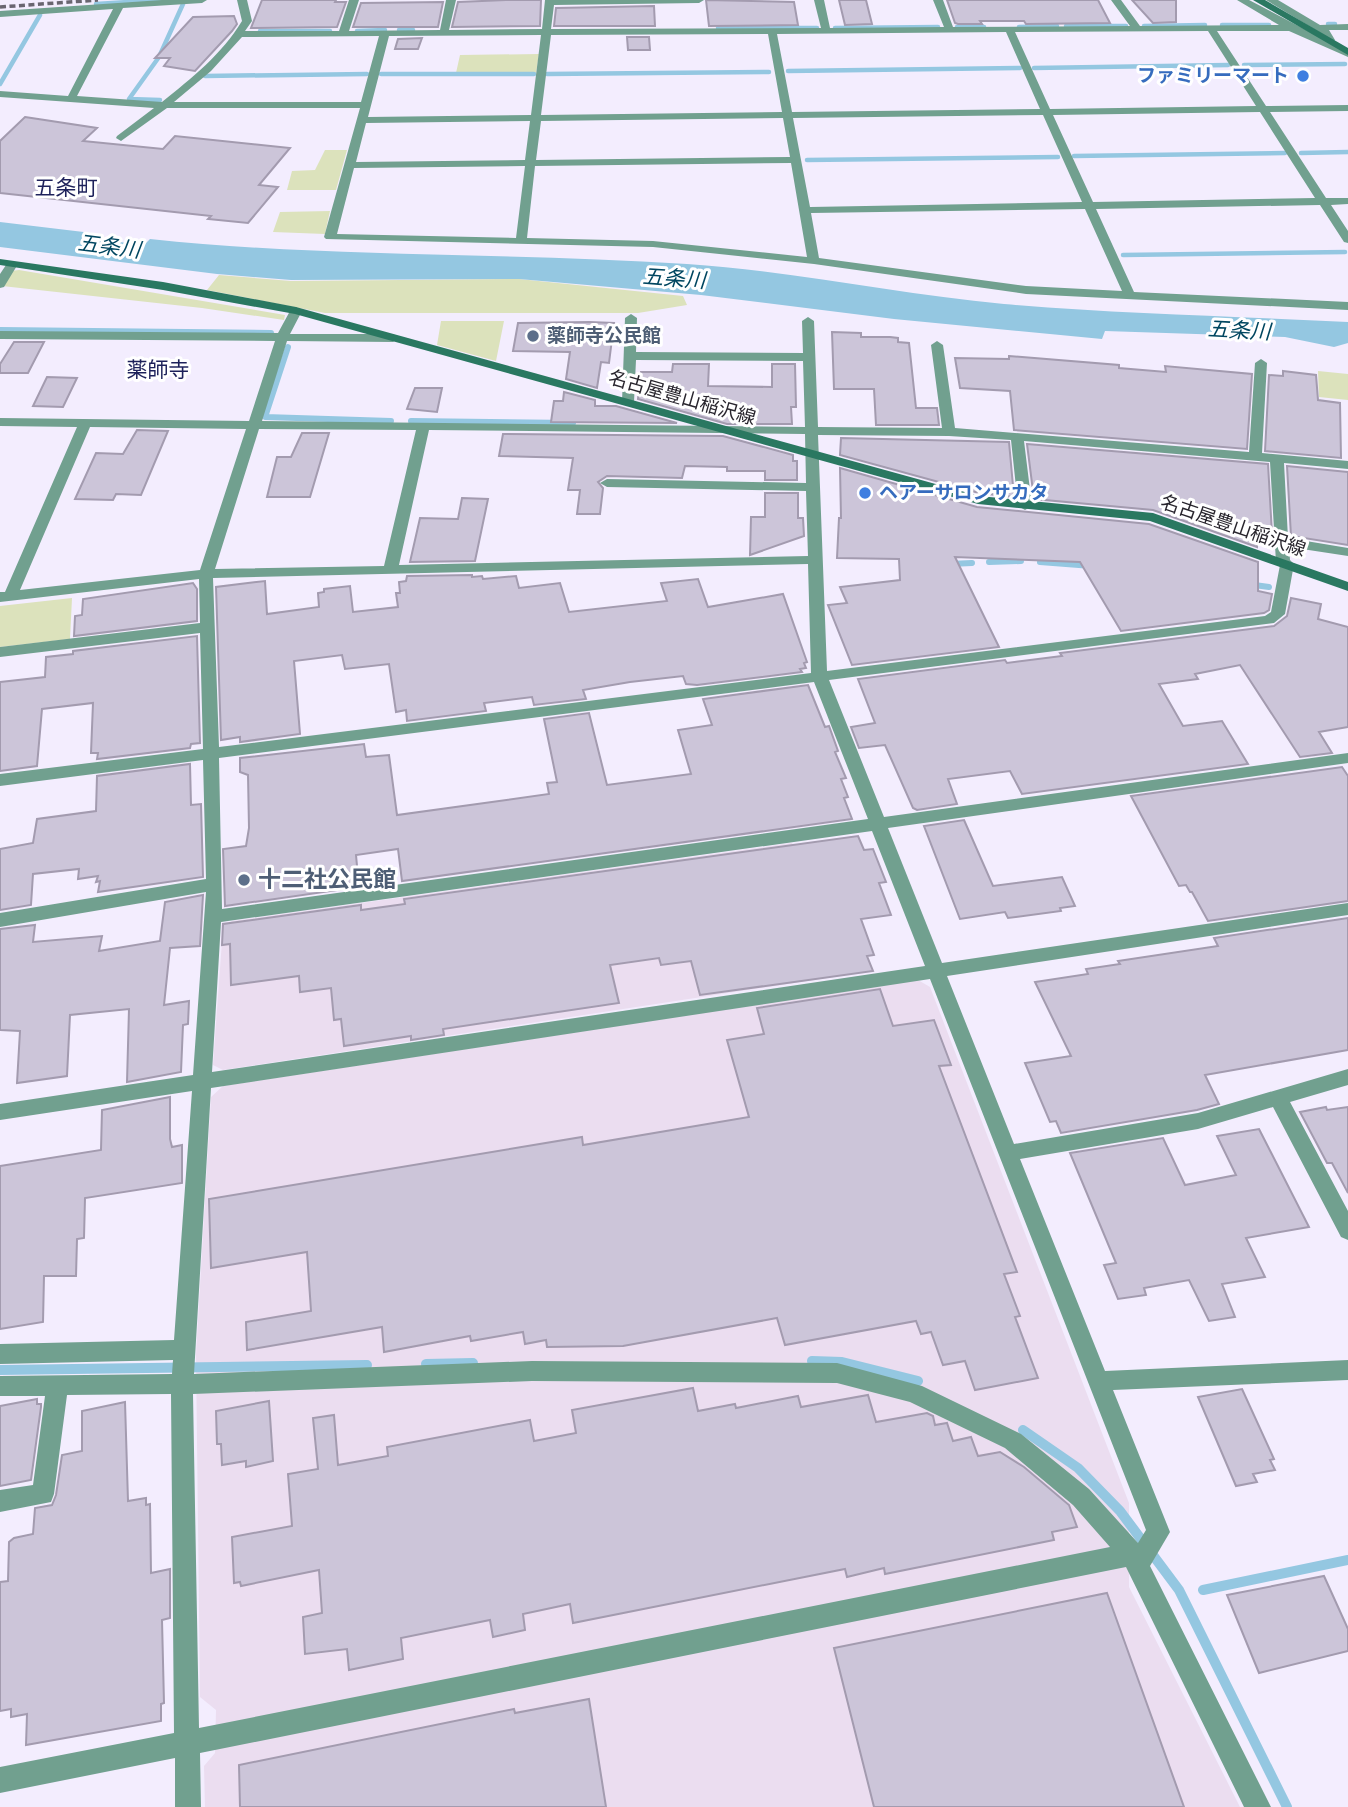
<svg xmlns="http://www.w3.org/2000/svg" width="1348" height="1807" font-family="'Varela Round','Noto Sans JP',sans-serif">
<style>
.industrial{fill:#ebddf0}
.green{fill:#dce2bc}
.water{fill:#94c7e1}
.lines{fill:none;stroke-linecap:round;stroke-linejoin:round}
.stream-far2{stroke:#94c7e1;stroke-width:4.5}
.stream-far1{stroke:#94c7e1;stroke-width:6}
.stream{stroke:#94c7e1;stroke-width:10}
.building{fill:#ccc5d9;stroke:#a39baf;stroke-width:2}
.street{fill:#71a08f;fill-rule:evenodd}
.secondary{fill:#2a7861;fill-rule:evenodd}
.rail{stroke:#696570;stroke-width:3.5;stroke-dasharray:6 3.5;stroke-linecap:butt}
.shop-dot{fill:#3f7fe0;stroke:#fff;stroke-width:2.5}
.service-dot{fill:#5c6f8a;stroke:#fff;stroke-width:2.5}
.labels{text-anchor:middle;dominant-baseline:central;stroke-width:6;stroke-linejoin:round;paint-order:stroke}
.far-shop-label{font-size:19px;font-weight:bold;fill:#366cbe;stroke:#fff;text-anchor:end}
.far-service-label{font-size:19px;font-weight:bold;fill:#4e5e75;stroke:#fff;text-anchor:start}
.far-street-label{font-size:19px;fill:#29262e;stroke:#fff}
.far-quarter-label{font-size:21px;fill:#1d215a;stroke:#fff}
.far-water-label{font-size:21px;font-style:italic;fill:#004660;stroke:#fff}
.service-label{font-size:23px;font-weight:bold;fill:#4e5e75;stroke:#fff;text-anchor:start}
</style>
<rect width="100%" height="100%" fill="#f3edfe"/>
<path class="industrial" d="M792 843 840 976 223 1070 213 1065 223 927 232 921Z
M918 980 930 987 1129 1503V1587L1240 1807H205L204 1766 215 1753 216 1710 200 1697 196 1355 211 1097 223 1086Z"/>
<path class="green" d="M539 54 536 73H456L460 55Z
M325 150H347L336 190H287L292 171 315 170Z
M330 211 325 234 273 232 280 212Z
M19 270 285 315 284 320 202 308 2 286 11 271Z
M219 275 291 281 519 279 683 296 687 305 638 313H325L207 290Z
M441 321H504L496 361 437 345Z
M1318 371 1348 374V400L1319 397Z
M72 598 70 639 0 647V606Z"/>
<path class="water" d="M0 222 92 233 87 238 144 245 150 239C328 258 508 252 687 264 793 271 898 294 1004 304 1118 314 1234 316 1348 322V343L1334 347 1285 337 1105 331 1102 339 894 319 701 295 519 279 291 280 217 274 0 247Z"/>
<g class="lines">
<path class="stream-far2" d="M96 4 160 0
M1328 24H1335
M1222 25H1269
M1066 26H1126
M1144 26 1205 25
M957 27H984
M1019 27 1057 26
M718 28H817
M835 28 938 27
M399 30H413
M260 31H330
M357 31 385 30
M1244 65 1345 64
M1034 68 1228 65
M788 71 1020 68
M381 74H534
M547 74 769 72
M205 76 367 74
M0 84 40 15
M160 100 129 99 159 57 183 4
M1301 153 1348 152
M1074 156 1285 153
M807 160 1058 157
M1123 255 1345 252"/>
<path class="stream-far1" d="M0 330 271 333
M288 347 265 417 391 421
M411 421 573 423
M989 562 1021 561
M1040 562 1092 566
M950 564 972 563
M1247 584 1269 587"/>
<path class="stream" d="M812 1361 842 1362 918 1381
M426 1364 473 1363
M0 1370 367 1365
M1023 1430 1078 1468 1120 1511 1179 1590 1287 1807
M1203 1590 1348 1560"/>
</g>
<path class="building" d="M262 0H336L335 2H346L337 27 251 28Z
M506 0H541L540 26 452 27 458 2Z
M706 0 794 2 798 25 709 26Z
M839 0H866L872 24 845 25Z
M947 0H1098L1110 23 1026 24 1024 21H980L982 24H958L955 23Z
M1132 0H1176V22L1153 23Z
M443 2 438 27H353L361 3Z
M654 6 655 26H554L556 8Z
M234 16 237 24 232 31 195 71 164 66 170 58H155L193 17Z
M627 37H649L650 50H628Z
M422 38 418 49H395L398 39Z
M25 117 97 128 83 141 163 149 175 136 290 148 259 185 278 187 248 223 208 219 211 216 0 193V141Z
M589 322 614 323 609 363 601 362 597 388 566 379 570 352 513 351 518 323Z
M832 332 861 333V337H890L898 338V342L909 343 916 408H937L939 425H876L874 389H834Z
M14 342H44L28 373H0V364Z
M1009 356 1119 365V368L1166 372 1165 366 1252 374 1247 449 1014 430 1010 391 960 388 955 358 1009 359Z
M673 364H709L708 386 772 387V364H795L796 407H791L792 424H727L638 399 641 372H672Z
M1283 371 1316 375 1318 400 1340 403 1341 458 1265 451 1269 375 1283 376Z
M47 377 77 378 63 407 33 406Z
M415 388H442L437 412 407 409Z
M564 392 595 400V406H616L677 423 551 422 554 401H563Z
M137 430 168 431 141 495 116 494 113 500 75 499 96 453 123 454Z
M302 433H329L310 497H267L277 457H291Z
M503 434 723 436 793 455V461H797V480H765V471H727V467L685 466 682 478 607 476 598 482 603 488 600 514H577L580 490H568L573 458 499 456Z
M841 438 1009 442 1014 497 979 493 840 455Z
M1027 444 1268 464 1272 534 1257 532V547L1153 510 1034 499Z
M1287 466 1348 472V545L1291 536Z
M840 468 977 507 1149 524 1258 562V591L1272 594 1269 610 1264 613 1121 631 1080 562 955 557 999 647 852 665 828 605 847 603 840 587 900 580 899 559 837 558 839 518H841Z
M765 493H798V518H803L804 536 750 555 751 517H765Z
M462 498 488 499 475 561 410 562 420 518 458 519Z
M472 575V577L482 576 483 579 516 576 519 588 560 583 569 612 667 601 661 583 698 579 708 607 783 594 807 662 804 663 806 668 800 669 802 672 697 685 686 684 683 676 630 682 583 690 586 699 534 705 532 697 484 703 486 711 407 721 406 710 396 712 389 664 345 669 342 655 294 661 300 734 240 742V737L221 740 216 587 265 581 267 614 319 607 318 593 324 592V589L350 586 353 612 398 607 396 593H400L399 582 406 581 407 576Z
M193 583 197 589V621L74 636 75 616 82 615 83 599Z
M1291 598 1321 604 1318 619 1348 627V727L1319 732 1332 753 1300 757 1240 665 1195 674 1198 679 1159 684 1183 726 1222 721 1248 764 1022 794 1010 771 948 779 957 804 917 810 913 808 885 745 859 748 851 727 875 723 858 679 1005 660 1007 663 1062 656 1060 653 1274 626 1287 616Z
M197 636 200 743 191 744 190 748 97 759 98 753H91L93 703 42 709 37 766 0 771V682L45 677 46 657 73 654V651Z
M808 685 825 727 829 726 838 751 835 752 846 778 841 779 848 797 844 798 852 819 402 881 398 849 356 855 359 887 225 906 223 849 246 846 249 828 248 775 240 772V758L364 744 366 757 389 755 397 815 549 794 547 783 557 782 544 719 589 713 607 785 691 774 678 730 712 725 703 699Z
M190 764 191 805 201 804 203 877 98 892 100 881 96 882 98 876 78 879 79 869 33 874 31 905 0 910V849L33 843 37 819 96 811 97 776Z
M1342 767 1348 776V901L1208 921 1192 892H1190L1186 885 1179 886 1131 796Z
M964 820 993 886 1062 877 1075 906 1060 908 1061 911 1008 918 1005 912 960 919 924 826Z
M858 836 864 850 873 849 886 882 879 883 891 915 861 919 874 955 867 956 873 971 700 995 691 961 661 965 659 958 610 965 619 1003 443 1029 444 1035 411 1040V1036L344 1046 341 1019 334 1020 331 988 300 992 299 976 231 985 230 944 222 945 223 924 361 905V910L405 904 404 899Z
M203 895 200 946 170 948 164 1005 189 1001 188 1024 183 1025 181 1072 127 1082 129 1009 70 1015 67 1076 17 1083 20 1031 0 1030V929L35 925 33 942 102 936 99 951 160 941 165 902Z
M1348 918V1050L1205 1075 1219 1104 1197 1110 1061 1133 1056 1121 1050 1122 1025 1063 1071 1056 1035 982 1088 974 1086 969 1120 964 1118 961 1218 946 1214 938Z
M880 989 893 1026 934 1020 951 1065 939 1066 1017 1272 1004 1274 1020 1316 1015 1317 1038 1378 975 1390 965 1361 943 1365 931 1332 921 1334 916 1321 785 1345 777 1318 623 1346 547 1347 546 1340 525 1344 523 1332 471 1341 470 1336 384 1352 382 1327 247 1350 246 1322 311 1311 307 1252 211 1268 209 1199 582 1137 583 1145 749 1117 727 1040 764 1034 757 1008Z
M170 1097V1139L172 1147 182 1145V1183L85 1198 84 1238 77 1239 76 1276H44L43 1322 0 1329V1166L101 1150 102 1110Z
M1326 1107 1327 1110 1348 1107V1193L1332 1163H1327L1300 1112Z
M1259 1129 1309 1227 1246 1238 1265 1277 1222 1284 1235 1317 1209 1321 1189 1280 1144 1288 1146 1295 1118 1299 1104 1265 1116 1263 1070 1153 1163 1138 1185 1185 1236 1175 1217 1136Z
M693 1388 698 1411 735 1404 736 1408 798 1396 801 1407 868 1395 876 1422 927 1413 933 1416 935 1425 947 1423 953 1441 971 1437 978 1456 1000 1452 1024 1467 1069 1505 1077 1527 1052 1532 1054 1540 885 1574 884 1568 847 1577 845 1569 573 1623 570 1604 523 1614 525 1630 493 1637 490 1620 401 1638 403 1659 349 1670 347 1649 305 1654 303 1617 322 1613 319 1570 241 1586 240 1582 234 1583 232 1537 292 1526 288 1474 318 1469 313 1418 334 1415 338 1465 388 1456 387 1447 530 1420 534 1441 576 1433 572 1410Z
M1242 1389 1274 1459 1270 1460 1275 1470 1253 1474 1257 1482 1236 1486 1198 1397Z
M37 1399V1404H41V1407L31 1480 0 1486V1406Z
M269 1401 273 1461 246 1467V1461L222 1465 221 1444H217L216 1411Z
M125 1402 128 1501 146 1498V1505L150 1504 151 1573 170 1569V1618L162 1620 164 1703 161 1704V1721L26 1745 27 1714 11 1717V1709L0 1711V1582L8 1581 9 1542 14 1538 33 1534 35 1508 52 1505 56 1495 62 1455 82 1451V1411Z
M1324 1576 1348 1629V1651L1259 1673 1227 1595Z
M1107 1593 1184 1807H874L834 1648Z
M589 1699 606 1807H240L239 1765 514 1709 515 1713Z"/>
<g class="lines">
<path class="street" d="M162 0H207L202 3 123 8 77 96 162 102C192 78 222 54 242 21L237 0H247L252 21 245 31H339L349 0H359L349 31 440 30 446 0H456L449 30 542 29 545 0H704L699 3 554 5 551 29 821 28 814 0H824L830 28 944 27 933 0H943L953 27 1130 26 1111 0H1121L1140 26 1279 25 1237 0H1249L1325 40 1324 35 1266 0H1278L1320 25 1348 24V30H1329L1335 40 1331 43 1348 50V57L1289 31H1217L1266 106 1348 105V111L1270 112 1326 198H1348V204L1331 205 1348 231V243L1344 242 1320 205 1096 209 1134 292 1348 302V310L1026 294 814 264 653 247 326 239 324 237 360 108H167L121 141 116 138 117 136 154 108 0 97V91L68 96 113 9 0 17V11ZM1208 31 1256 106 1050 109 1015 32ZM1006 32 1040 109 792 112 777 34ZM768 34 782 112 541 115 551 35ZM541 35 531 115 368 117 389 36ZM379 36 361 102H174L211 71 242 37ZM1260 112 1315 198 1093 202 1053 115ZM1043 115 1082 202 810 207 793 118ZM783 118 790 157 536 160 541 121ZM530 121 525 160 356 162 366 123ZM791 163 807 257 653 241 527 238 535 166ZM525 166 516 238 337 234 354 168ZM1085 209 1122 291 1026 286 819 258 811 213Z
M8 262 18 264 4 287 0 288V274Z
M296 307 302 311 290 334H393L399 338 393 342 287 341 262 421 805 427 803 361 636 360 634 402 628 406 622 402 625 318 631 314 637 318 636 352 803 353 802 321 808 317 814 321 818 427 942 428 931 345 937 341 943 345 955 428 1249 452 1255 363 1261 359 1267 363 1262 453 1348 461V469L1284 463 1288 538 1348 548V556L1289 547 1290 560 1294 564 1285 614 1274 623 829 680 884 817 1348 753V763L888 828 942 963 1348 903V915L947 976 1014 1144 1198 1113 1348 1069V1085L1290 1102 1348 1211V1240L1341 1237 1273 1107 1198 1129 1020 1159 1105 1371 1348 1360V1380L1113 1390 1170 1532 1150 1566 1271 1807H1244L1126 1567 200 1753 201 1807H175V1758L0 1793V1767L174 1733 171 1394 67 1395 54 1494 51 1502 0 1512V1490L33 1485 45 1396H0V1376L172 1374 173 1360 0 1364V1344L174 1340 192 1091 0 1120V1104L193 1075 206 892 0 927V913L206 879 203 760 0 786V774L203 749 200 633 0 657V647L200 623 199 579 0 602V592H5L77 427 0 426V418L249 421 275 341 0 339V331L278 333 290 311ZM90 427 246 429 200 570 20 590ZM259 429 416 430 384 566 215 569ZM429 430 805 434 806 483 607 479 600 483 607 487 806 491 808 556 399 565ZM818 435 949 436 1011 440 1018 506 1025 510 1032 506 1024 441 1270 462 1276 562 1280 565 1271 612 1265 616 827 671ZM808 564 811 673 219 747 213 578ZM814 682 868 819 222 909 219 758ZM872 831 925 966 212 1072 221 922ZM930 979 1146 1530 1138 1543 1089 1489 1021 1434 922 1386 837 1363 532 1361 194 1374 211 1088ZM532 1381 837 1383 910 1402 1005 1448 1073 1505 1110 1547 199 1728 193 1394Z"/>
<path class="secondary" d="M1253 0H1265L1348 48V55Z
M0 259 163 282 296 307 979 496 1153 513 1348 582V591L1150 521 978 504 295 314 163 290 0 265Z"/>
<path class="rail" d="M0 7 98 0"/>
</g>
<g class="shop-dot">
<circle cx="1303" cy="76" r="7"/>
<circle cx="865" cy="493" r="7"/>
</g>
<g class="service-dot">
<circle cx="533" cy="336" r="7"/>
<circle cx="244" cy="880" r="7"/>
</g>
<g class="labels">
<g class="far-shop-label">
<text x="1289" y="76">ファミリーマート</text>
<text x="879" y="493" text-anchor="start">ヘアーサロンサカタ</text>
</g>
<g class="far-service-label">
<text x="547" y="336">薬師寺公民館</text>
</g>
<g class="far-street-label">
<text transform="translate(682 398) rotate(16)">名古屋豊山稲沢線</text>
<text transform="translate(1233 526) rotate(19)">名古屋豊山稲沢線</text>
</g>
<g class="far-quarter-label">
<text x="66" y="188">五条町</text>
<text x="158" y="370">薬師寺</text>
</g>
<g class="far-water-label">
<text transform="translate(109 247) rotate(7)">五条川</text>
<text transform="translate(674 279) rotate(4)">五条川</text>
<text transform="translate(1239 331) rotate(3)">五条川</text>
</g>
<g class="service-label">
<text x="258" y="880">十二社公民館</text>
</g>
</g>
</svg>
